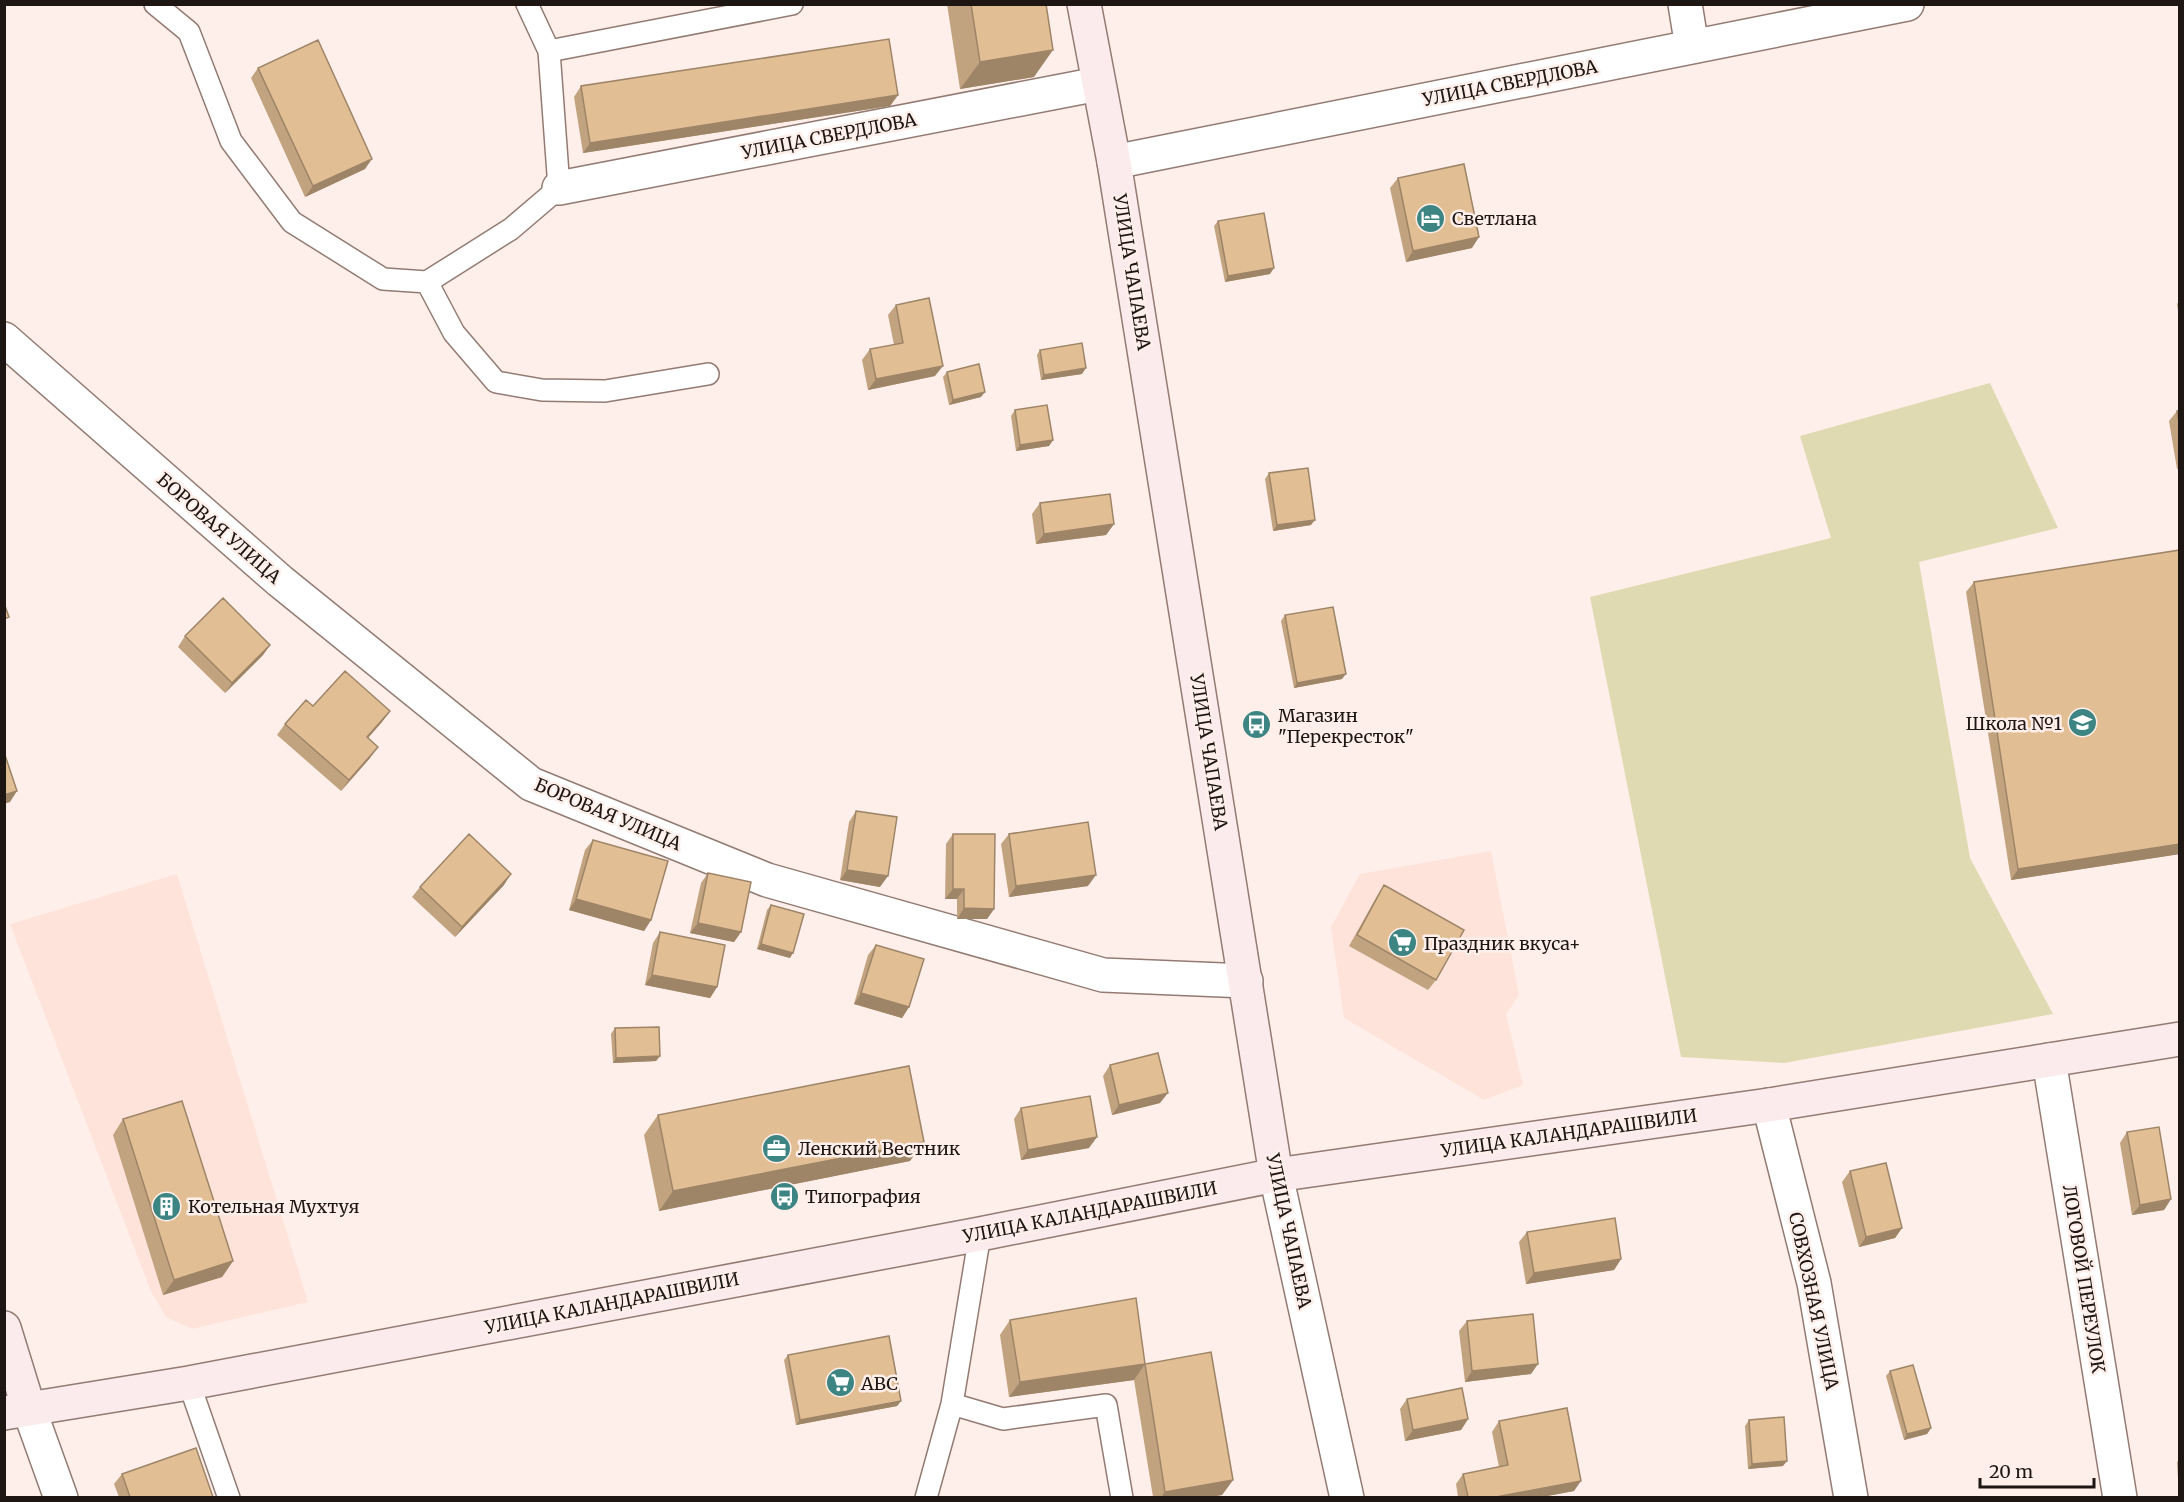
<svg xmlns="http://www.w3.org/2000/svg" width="2184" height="1502" font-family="Merriweather,serif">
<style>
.built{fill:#fee3da}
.green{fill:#dfdab2}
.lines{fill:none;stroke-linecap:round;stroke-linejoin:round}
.lane-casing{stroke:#927b73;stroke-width:24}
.street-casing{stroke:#927b73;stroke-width:36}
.secondary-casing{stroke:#927b73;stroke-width:36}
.lane{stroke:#fff;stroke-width:21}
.street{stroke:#fff;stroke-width:33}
.secondary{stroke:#fbebed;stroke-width:33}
.wall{fill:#c2a37f}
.shaded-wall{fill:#9e8568}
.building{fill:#e2be94;stroke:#9e8568;stroke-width:1.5}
.labels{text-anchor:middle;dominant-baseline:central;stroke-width:5;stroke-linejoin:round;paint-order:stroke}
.street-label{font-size:18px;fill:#1e1613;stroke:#ffefea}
.poi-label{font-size:18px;fill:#1e1613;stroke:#ffefea;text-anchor:start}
</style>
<rect width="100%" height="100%" fill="#ffefea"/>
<path class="built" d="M1491 851 1519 995 1506 1014 1523 1085 1484 1100 1344 1018 1331 927 1360 874Z
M177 874 308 1302 192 1329 166 1317 150 1289 10 924Z"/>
<path class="green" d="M1990 383 2058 528 1919 562 1970 858 2053 1014 1784 1063 1681 1057 1590 597 1831 538 1800 436Z"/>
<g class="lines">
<defs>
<path id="lane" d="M155 4 189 32 231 141 292 222 383 279 427 282
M527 4 549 51
M708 374 605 391 542 390 496 382 454 333 427 282 511 229 559 188 549 51 792 4
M189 1383 229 1498
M952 1404 1003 1419 1106 1405 1122 1498
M926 1498 952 1404 980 1234"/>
<path id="street" d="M1685 4 1692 47
M1114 162 1907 4
M559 188 1098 84
M4 339 280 581 531 784 767 880 1103 975 1246 981
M2049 1060 2120 1498
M1769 1105 1814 1283 1851 1498
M1276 1175 1347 1498
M29 1409 61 1498"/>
<path id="secondary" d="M1084 4 1114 162 1276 1175
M4 1328 29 1409
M4 1413 189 1383 980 1234 1276 1175 1769 1105 2180 1039"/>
</defs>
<use href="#lane" class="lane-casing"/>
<use href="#street" class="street-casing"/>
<use href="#secondary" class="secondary-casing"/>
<use href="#lane" class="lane"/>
<use href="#street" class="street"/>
<use href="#secondary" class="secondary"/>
</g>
<path class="wall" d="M947 4H1046L1034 77 960 89Z
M258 68 365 169 305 197 251 78Z
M581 86 898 95 890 106 583 153 574 97Z
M1398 178 1472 248 1406 262 1390 188Z
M1218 221 1270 274 1225 282 1214 226Z
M2180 300V322L2177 304Z
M896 305 935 376 868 390 862 360 870 349 894 345 888 315Z
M1040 350 1082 374 1041 380 1037 355Z
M947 372 981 397 949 405 943 377Z
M1015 410 1053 440 1049 446 1016 451 1011 416Z
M2180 410V468L2177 469 2169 421 2177 411Z
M1269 473 1311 525 1273 531 1265 479Z
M1040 503 1114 524 1106 535 1036 544 1032 514Z
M2180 550V854L2011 880 1966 592 1974 582Z
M1285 615 1342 679 1294 688 1281 621Z
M185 636 270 645 263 655 225 693 178 647Z
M390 711 382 722 368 738 370 758 341 791 277 735 285 724Z
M856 811 880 887 840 880 849 822Z
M953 834 994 909 987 919H957V899H945L946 844Z
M1009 834 1088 886 1009 897 1001 844Z
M593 840 651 920 644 931 569 910 585 850Z
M708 873 741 932 734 942 690 933 701 883Z
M504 885 455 937 412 897 420 887Z
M1384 885 1436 980 1428 990 1349 946 1377 896Z
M771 905 790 958 757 949 767 910Z
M660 932 717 987 710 998 645 985 653 943Z
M876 945 909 1007 902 1018 854 1004 868 955Z
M615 1028 660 1056 656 1061 613 1063 611 1034Z
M1110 1065 1160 1103 1112 1115 1103 1076Z
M1021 1108 1089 1148 1021 1160 1014 1119Z
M658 1115 910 1161 659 1211 644 1135Z
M123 1119 233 1261 222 1277 163 1295 113 1135Z
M2127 1132 2171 1199 2164 1210 2132 1215 2120 1143Z
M1850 1171 1902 1228 1895 1238 1859 1247 1842 1182Z
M1527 1232 1621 1259 1614 1270 1526 1284 1519 1242Z
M1010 1320 1145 1364 1233 1480 1222 1495 1210 1497H1153L1134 1380 1009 1397 1000 1335Z
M1467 1321 1531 1374 1465 1382 1459 1331Z
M788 1355 901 1401 897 1406 796 1425 784 1360Z
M1890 1371 1931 1428 1927 1434 1904 1440 1886 1376Z
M1407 1399 1468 1419 1461 1430 1405 1441 1400 1409Z
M1749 1420 1783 1466 1748 1469 1745 1426Z
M1499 1421 1574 1491 1542 1497H1458L1456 1484 1463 1474 1499 1467 1492 1432Z
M2180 1458V1497H2179L2177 1462Z
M122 1474 213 1497H119L114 1484Z"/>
<path class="shaded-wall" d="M1053 50 1034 77 960 89 980 62Z
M898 95 890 106 583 153 590 143Z
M372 159 365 169 305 197 313 186Z
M1479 237 1472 248 1406 262 1413 251Z
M1274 268 1270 274 1225 282 1228 276Z
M943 366 935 376 868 390 876 379Z
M1086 368 1082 374 1041 380 1044 375Z
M985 392 981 397 949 405 953 400Z
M1053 440 1049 446 1016 451 1020 445Z
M1315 520 1311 525 1273 531 1277 525Z
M1114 524 1106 535 1036 544 1044 534Z
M270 645 263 655 225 693 232 683Z
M1346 674 1342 679 1294 688 1297 683Z
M390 711 382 722 359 748 367 737Z
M378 747 370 758 341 791 349 780Z
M17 791 10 802 4 804V795Z
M2180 844V854L2011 880 2018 869Z
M847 870 888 876 880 887 840 880Z
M511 874 504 885 455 937 462 927Z
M1096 875 1088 886 1009 897 1016 886Z
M953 889H964L957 899H945Z
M576 899 651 920 644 931 569 910Z
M964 908 994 909 987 919H957Z
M698 923 741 932 734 942 690 933Z
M761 944 793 953 790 958 757 949Z
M652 975 717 987 710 998 645 985Z
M861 993 909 1007 902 1018 854 1004Z
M660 1056 656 1061 613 1063 616 1058Z
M1168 1093 1160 1103 1112 1115 1119 1105Z
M1097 1137 1089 1148 1021 1160 1028 1150Z
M924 1142 910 1161 659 1211 673 1191Z
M2171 1199 2164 1210 2132 1215 2140 1205Z
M1902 1228 1895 1238 1859 1247 1866 1237Z
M1621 1259 1614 1270 1526 1284 1534 1273Z
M233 1261 222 1277 163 1295 174 1280Z
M1145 1364 1134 1380 1009 1397 1020 1382Z
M1538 1364 1531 1374 1465 1382 1472 1371Z
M901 1401 897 1406 796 1425 800 1420Z
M1468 1419 1461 1430 1405 1441 1413 1430Z
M1931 1428 1927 1434 1904 1440 1907 1434Z
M1787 1461 1783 1466 1748 1469 1752 1464Z
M1233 1480 1222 1495 1210 1497H1161L1165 1492Z
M1581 1481 1574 1491 1542 1497H1496Z"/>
<path class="building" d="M971 4H1046L1053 50 980 62Z
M889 39 898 95 590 143 581 86Z
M318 40 372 159 313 186 258 68Z
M1464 164 1479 237 1413 251 1398 178Z
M1264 213 1274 268 1228 276 1218 221Z
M929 298 943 366 876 379 870 349 903 343 896 305Z
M1082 343 1086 368 1044 375 1040 350Z
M979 364 985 392 953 400 947 372Z
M1047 405 1053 440 1020 445 1015 410Z
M2180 410V428L2177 411Z
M1308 468 1315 520 1277 525 1269 473Z
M1110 494 1114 524 1044 534 1040 503Z
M2180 550V844L2018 869 1974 582Z
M223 598 270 645 232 683 185 636Z
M4 603 9 617 4 619Z
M1333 607 1346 674 1297 683 1285 615Z
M345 671 390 711 367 737 378 747 349 780 285 724 306 700 313 706Z
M4 752 17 791 4 795Z
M856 811 897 817 888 876 847 870Z
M1088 822 1096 875 1016 886 1009 834Z
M469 834 511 874 462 927 420 887Z
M953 834H995L994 909 964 908V889H953Z
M593 840 668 861 651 920 576 899Z
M708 873 751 882 741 932 698 923Z
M1384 885 1464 930 1436 980 1357 935Z
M771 905 804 914 793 953 761 944Z
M660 932 725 945 717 987 652 975Z
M876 945 924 959 909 1007 861 993Z
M659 1027 660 1056 616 1058 615 1028Z
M1158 1053 1168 1093 1119 1105 1110 1065Z
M909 1066 924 1142 673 1191 658 1115Z
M1090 1096 1097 1137 1028 1150 1021 1108Z
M182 1101 233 1261 174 1280 123 1119Z
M2159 1127 2171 1199 2140 1205 2127 1132Z
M1886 1163 1902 1228 1866 1237 1850 1171Z
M1615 1218 1621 1259 1534 1273 1527 1232Z
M1136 1298 1145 1364 1020 1382 1010 1320Z
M1533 1314 1538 1364 1472 1371 1467 1321Z
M889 1336 901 1401 800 1420 788 1355Z
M1211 1352 1233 1480 1165 1492 1145 1364Z
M1913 1365 1931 1428 1907 1434 1890 1371Z
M1462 1388 1468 1419 1413 1430 1407 1399Z
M1567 1408 1581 1481 1496 1497H1468L1463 1474 1508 1465 1499 1421Z
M1784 1417 1787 1461 1752 1464 1749 1420Z
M196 1448 213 1497H130L122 1474Z"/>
<defs>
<symbol id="hotel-disc" viewBox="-11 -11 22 22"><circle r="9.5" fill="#3d8583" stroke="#ffefea"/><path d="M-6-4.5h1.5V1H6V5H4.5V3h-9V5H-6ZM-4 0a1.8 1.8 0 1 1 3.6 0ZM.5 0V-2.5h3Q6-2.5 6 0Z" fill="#fff"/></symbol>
<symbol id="school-disc" viewBox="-11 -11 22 22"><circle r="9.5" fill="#3d8583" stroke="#ffefea"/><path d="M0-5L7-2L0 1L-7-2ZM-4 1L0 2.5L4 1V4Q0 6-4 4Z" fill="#fff"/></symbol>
<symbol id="bus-disc" viewBox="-11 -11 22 22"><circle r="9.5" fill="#3d8583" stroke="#ffefea"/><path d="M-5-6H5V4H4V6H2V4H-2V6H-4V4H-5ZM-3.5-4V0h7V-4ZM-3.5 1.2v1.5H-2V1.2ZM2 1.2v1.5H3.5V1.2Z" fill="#fff"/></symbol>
<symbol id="supermarket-disc" viewBox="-11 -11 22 22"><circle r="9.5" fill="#3d8583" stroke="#ffefea"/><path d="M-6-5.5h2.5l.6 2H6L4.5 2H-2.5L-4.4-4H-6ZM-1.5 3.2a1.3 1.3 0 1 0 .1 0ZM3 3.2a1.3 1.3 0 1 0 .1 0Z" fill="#fff"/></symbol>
<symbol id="office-disc" viewBox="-11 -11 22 22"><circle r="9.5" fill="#3d8583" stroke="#ffefea"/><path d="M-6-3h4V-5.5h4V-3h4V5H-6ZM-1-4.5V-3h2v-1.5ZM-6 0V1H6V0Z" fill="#fff"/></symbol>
<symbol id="building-disc" viewBox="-11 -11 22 22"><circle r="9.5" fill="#3d8583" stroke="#ffefea"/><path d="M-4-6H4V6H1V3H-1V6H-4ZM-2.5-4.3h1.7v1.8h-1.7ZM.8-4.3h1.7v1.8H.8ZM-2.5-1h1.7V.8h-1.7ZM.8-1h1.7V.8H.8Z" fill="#fff"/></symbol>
</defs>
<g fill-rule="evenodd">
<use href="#hotel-disc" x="1414" y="202" width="33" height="33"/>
<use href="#school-disc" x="2066" y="706" width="33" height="33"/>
<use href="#bus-disc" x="1240" y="708" width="33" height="33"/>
<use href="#supermarket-disc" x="1386" y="926" width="33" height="33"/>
<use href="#office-disc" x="760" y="1132" width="33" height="33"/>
<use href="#bus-disc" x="768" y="1180" width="33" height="33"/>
<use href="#building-disc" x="150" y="1190" width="33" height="33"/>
<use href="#supermarket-disc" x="824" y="1366" width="33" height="33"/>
</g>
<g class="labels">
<g class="street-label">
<text transform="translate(1510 83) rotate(-11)">УЛИЦА СВЕРДЛОВА</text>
<text transform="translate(829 136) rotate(-11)">УЛИЦА СВЕРДЛОВА</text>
<text transform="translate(1132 272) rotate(81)">УЛИЦА ЧАПАЕВА</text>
<text transform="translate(219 528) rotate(41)">БОРОВАЯ УЛИЦА</text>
<text transform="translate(1209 752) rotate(81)">УЛИЦА ЧАПАЕВА</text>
<text transform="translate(608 814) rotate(23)">БОРОВАЯ УЛИЦА</text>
<text transform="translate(1569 1133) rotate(-8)">УЛИЦА КАЛАНДАРАШВИЛИ</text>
<text transform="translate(1090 1212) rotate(-11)">УЛИЦА КАЛАНДАРАШВИЛИ</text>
<text transform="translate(1289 1231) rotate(78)">УЛИЦА ЧАПАЕВА</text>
<text transform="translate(2084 1279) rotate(81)">ЛОГОВОЙ ПЕРЕУЛОК</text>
<text transform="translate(1814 1301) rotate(78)">СОВХОЗНАЯ УЛИЦА</text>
<text transform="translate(612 1303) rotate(-11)">УЛИЦА КАЛАНДАРАШВИЛИ</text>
</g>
<g class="poi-label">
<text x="1452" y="218">Светлана</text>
<text x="1278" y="715">Магазин<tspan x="1278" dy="21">"Перекресток"</tspan></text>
<text x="2062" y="723" text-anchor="end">Школа №1</text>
<text x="1424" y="943">Праздник вкуса+</text>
<text x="798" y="1148">Ленский Вестник</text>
<text x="805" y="1196">Типография</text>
<text x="188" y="1206">Котельная Мухтуя</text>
<text x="861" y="1383">ABC</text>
</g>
</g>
<rect width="2184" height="1502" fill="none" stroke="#1e1613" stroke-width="12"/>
<path d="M1980 1478v9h114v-9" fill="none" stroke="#1e1613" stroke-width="3"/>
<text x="1989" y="1478" font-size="18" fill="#1e1613" stroke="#ffefea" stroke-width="4.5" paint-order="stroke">20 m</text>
</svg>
